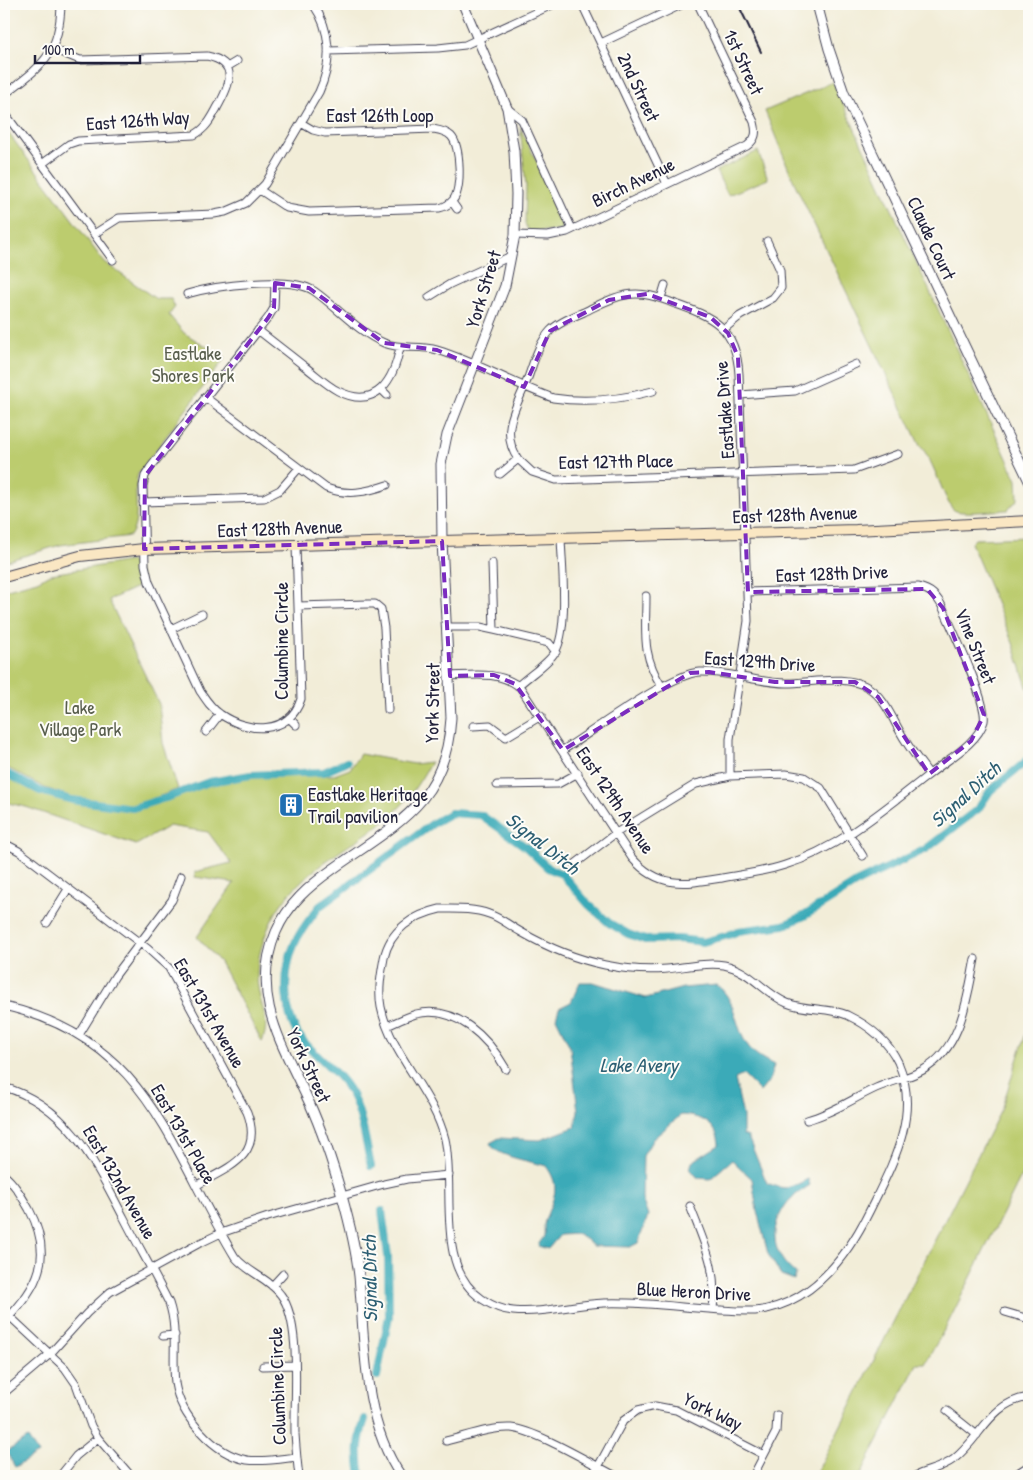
<svg xmlns="http://www.w3.org/2000/svg" width="1033" height="1480" font-family="'Patrick Hand',sans-serif">
<style>
.green{fill:#bccc6e;stroke:#6f7754}
.water{fill:#3aaab8;stroke:#2e667a}
.lines{fill:none;stroke-linecap:round;stroke-linejoin:round}
.canal{stroke:#3aaab8;stroke-width:8}
.minor-casing{stroke:#414053;stroke-width:9}
.tertiary-casing{stroke:#414053;stroke-width:11}
.secondary-casing{stroke:#414053;stroke-width:12}
.minor{stroke:#fff;stroke-width:7}
.tertiary{stroke:#fff;stroke-width:9}
.secondary{stroke:#fae7c3;stroke-width:10}
.rail{stroke:#22223b;stroke-width:2}
.marked{fill:none;stroke:#7b2cbf;stroke-width:4;stroke-dasharray:10 6;stroke-linejoin:round}
.labels{text-anchor:middle;dominant-baseline:central;stroke-width:4;stroke-linejoin:round;paint-order:stroke}
.street-label{font-size:19px;fill:#22223b;stroke:#fdfcf7}
.park-label{font-size:19px;fill:#585e4d;stroke:#fdfcf7}
.poi-label{font-size:19px;fill:#22223b;stroke:#fdfcf7;text-anchor:start}
.water-label{font-size:20px;font-style:italic;fill:#2d5f73;stroke:#fdfcf7}
</style>
<rect width="100%" height="100%" fill="#fdfcf7"/>
<filter id="ink" filterUnits="userSpaceOnUse"><feTurbulence type="fractalNoise" baseFrequency=".02" numOctaves="2"/><feDisplacementMap in="SourceGraphic" scale="10" xChannelSelector="R" yChannelSelector="G"/><feConvolveMatrix kernelMatrix="1 2 1 2 8 2 1 2 1" color-interpolation-filters="sRGB"/></filter>
<filter id="wash" filterUnits="userSpaceOnUse"><feTurbulence type="fractalNoise" baseFrequency=".0096" numOctaves="4" result="noise"/><feDisplacementMap in="SourceGraphic" scale="20" xChannelSelector="R" yChannelSelector="G"/><feGaussianBlur stdDeviation="1.12" result="paint"/><feColorMatrix in="noise" values="0 0 0 0 0 0 0 0 0 0 0 0 0 0 0 0 0 1.4 0 .05"/><feComposite in="paint" operator="in"/></filter>
<g filter="url(#wash)">
<rect width="100%" height="100%" fill="#f2edd8"/>
<path class="green" d="M833 82 1017 480 1018 499 1008 510C997 510 962 515 954 510 945 504 934 459 920 446L794 182 765 111Z
M4 127 104 262 156 299H171L175 307 169 315 184 333 225 358 138 474C132 494 142 519 130 536L60 545 4 562Z
M520 127 565 221 563 228 559 230 529 232 525 224 526 186Z
M758 151 768 179 728 195 716 171Z
M1029 537V693L1013 643 971 543 975 539Z
M130 561 138 568 144 584 109 600 159 704 163 743 178 789 132 807 75 798 45 788 4 766V590L37 581 51 574Z
M360 754 414 764 431 762C419 783 406 804 387 819 350 848 299 871 275 914 264 935 254 963 258 987 261 1009 271 1020 262 1042L220 962 197 937 234 883 195 877V872L231 863 208 832 169 826 136 845 26 807 4 802V773L64 801 131 811 206 786 255 776 334 775 350 769Z
M1029 1024V1161L948 1323 925 1364H917L860 1476H815L1001 1110Z"/>
<path class="water" d="M580 982H593L646 998 683 988 717 985C738 1001 734 1028 749 1047 755 1055 765 1060 774 1065L770 1080 760 1092 743 1075 735 1079 743 1116V1135L748 1137 767 1183C787 1191 790 1188 808 1179L810 1185C803 1190 794 1195 788 1202 768 1228 771 1254 796 1274L794 1280 781 1275 768 1254 757 1211 752 1179 732 1160 710 1179 698 1178 690 1169 692 1162 719 1145C718 1124 701 1116 681 1115L653 1139 643 1156 642 1199 648 1216 638 1243 630 1247 593 1246 579 1234 560 1235 548 1249 538 1246C539 1242 543 1239 544 1236 545 1231 543 1225 545 1220 553 1198 562 1188 546 1166 531 1161 495 1157 490 1143L499 1138 540 1140 575 1127 578 1111 570 1047 556 1018 559 1008 571 1002Z
M28 1438 38 1454 15 1467 6 1452Z"/>
<g class="lines">
<path class="canal" d="M4 772 40 791 72 800 133 808 162 799
M166 798 209 782 251 775 324 772 347 762
M371 1166C366 1144 363 1119 354 1099 343 1075 321 1061 304 1042 282 1018 282 971 295 943 301 929 311 918 320 906L435 822 451 813 481 815 526 847 548 868 562 874 588 904 609 923 628 934 645 940 679 939 703 942 729 935 738 931 784 925 804 916 858 882 926 849 978 809 990 791 1029 759
M377 1376 389 1316 388 1256 382 1211
M361 1476C357 1454 358 1440 365 1419"/>
</g>
</g>
<g filter="url(#ink)">
<g class="lines">
<defs>
<path id="minor" d="M582 4 667 184
M601 43 683 4
M328 51 438 48 465 45 554 4
M227 67 237 61
M4 95C41 66 60 55 61 4
M507 108 522 120 572 229
M4 112 113 260
M42 164 69 144 78 141 194 135C206 129 211 119 217 108 229 87 241 63 207 56L80 60 53 49
M260 190 287 208 309 212 439 208C444 207 449 205 453 200 462 190 461 146 451 136 446 131 439 130 433 129L325 133 313 130 301 123
M452 202 457 209
M94 234 119 218 214 214 225 212 246 203 265 184 319 92C333 62 331 30 313 4
M515 235 548 236 567 232 747 146C756 139 757 133 754 122L698 4
M275 283 274 308 268 318 150 468 145 476 143 486 145 565 149 582 200 691C206 700 211 708 220 714 247 733 289 736 301 699L296 546
M187 294C214 286 290 275 314 291 337 307 358 332 384 343 401 350 420 345 437 350 477 362 513 384 553 398 585 403 622 399 653 391
M429 297 450 284 511 256
M661 298 665 285
M724 329 740 316 773 298 781 288 780 270 767 241
M258 330C273 342 289 354 304 366 315 374 326 385 338 391 377 411 394 379 400 347
M381 389 387 395
M740 395 795 391 856 364
M205 397 326 488C347 496 367 492 387 485
M518 459C501 435 513 412 524 388 532 370 536 346 551 330 560 322 572 317 584 312 597 306 611 297 626 295 643 292 658 297 673 303 714 317 736 327 739 374L748 621 730 739V776
M500 474 518 459 532 472 556 480 854 470 898 454
M143 502 264 498 280 490 299 468
M492 563 494 630
M646 596C646 633 641 654 662 687
M298 606 368 604H375L381 609 384 628 388 710
M448 627H480L494 630 549 643 556 652
M171 629 202 614
M450 676C475 675 499 671 520 687L632 858C659 889 685 884 722 878 743 874 764 872 785 865 840 848 886 808 931 773 948 759 978 743 984 721 988 703 952 629 943 608 937 596 931 590 918 587L748 592
M518 686C528 676 548 664 555 652 569 629 562 566 561 538
M289 718 296 725
M473 726 490 725 506 737 541 716
M206 732 220 714
M563 750C592 732 671 673 700 672 729 671 757 683 787 683 811 683 847 674 869 688 886 699 894 723 905 740 912 752 921 763 929 774
M497 785 558 784 578 773
M4 843 19 851 148 949 169 968 247 1112C264 1156 229 1167 197 1185
M575 864 616 833 696 784 730 776 786 774 804 777 821 788 863 856
M440 909C456 909 473 908 489 914 501 918 510 926 521 932 547 947 575 959 605 965 625 969 647 971 667 969 686 967 705 962 724 965 750 970 764 993 787 1003 806 1011 828 1007 847 1015 868 1025 888 1041 898 1062 921 1114 893 1163 870 1210 847 1257 811 1305 755 1311 704 1312 654 1301 604 1303 574 1304 543 1314 513 1311 502 1310 491 1305 482 1299 434 1267 456 1188 445 1139 433 1091 391 1056 381 1007 378 991 381 974 384 958 390 930 413 915 440 909Z
M47 923 68 889
M4 1006C148 1039 168 1146 235 1257 248 1273 269 1278 281 1295 302 1323 294 1399 295 1434 296 1448 297 1462 299 1476
M387 1026C396 1022 406 1017 416 1014 456 1004 489 1039 506 1069
M79 1035 115 976 172 900 181 876
M4 1087C69 1106 95 1163 124 1218 139 1247 155 1275 169 1303 178 1329 172 1356 175 1383 180 1416 214 1454 247 1460 263 1462 280 1459 296 1457
M807 1120C833 1113 852 1099 876 1088 891 1081 909 1078 923 1070 962 1048 967 998 975 959
M4 1175C15 1184 22 1197 29 1209 54 1256 39 1287 4 1322
M690 1206C704 1243 718 1269 713 1309
M272 1286 283 1274
M4 1311 65 1368 76 1384 91 1426 98 1438 131 1476
M1005 1312 1029 1319
M163 1336 175 1335
M263 1366 294 1365
M4 1393 50 1354 87 1313 110 1292 198 1244 221 1233 268 1217 384 1184 407 1179 449 1175
M947 1411 977 1435
M446 1441C467 1436 490 1427 511 1428 536 1430 592 1464 616 1476
M60 1476 76 1456 98 1438
M593 1476 623 1421 638 1410 655 1406 676 1410 764 1455
M753 1476 776 1432 777 1415
M915 1476C928 1470 942 1468 954 1459 982 1437 989 1403 1029 1397"/>
<path id="tertiary" d="M817 4 829 49 844 93 1029 481
M401 1476C362 1419 365 1342 359 1276 356 1250 349 1221 342 1196 333 1164 323 1133 309 1102 283 1045 249 997 276 932 288 904 309 886 333 869 396 824 446 803 451 718L442 541 441 464 447 435 505 286 515 235 516 194 514 151 507 108 463 4
M1015 1476 1029 1467"/>
<path id="secondary" d="M4 577 80 556 144 549 856 530 1029 521"/>
</defs>
<use href="#minor" class="minor-casing"/>
<use href="#tertiary" class="tertiary-casing"/>
<use href="#secondary" class="secondary-casing"/>
<use href="#minor" class="minor"/>
<use href="#tertiary" class="tertiary"/>
<use href="#secondary" class="secondary"/>
<path class="rail" d="M738 4 761 52"/>
</g>
</g>
<path class="marked" d="M275 283 309 288 384 343 437 350 524 387 550 331 609 300 647 294 710 317 728 333 738 357 748 592 927 589 943 608 984 715 971 741 929 774 878 697 855 682H775L709 672 690 673 563 750 515 684 494 675 450 676 442 541 144 549 145 476 268 318 274 308Z"/>
<defs>
<symbol id="building-square" viewBox="-11 -11 22 22"><rect x="-9" y="-9" width="18" height="18" rx="4" fill="#1f6fb2" stroke="#fdfcf7"/><path d="M-4-6H4V6H1V3H-1V6H-4ZM-2.5-4.3h1.7v1.8h-1.7ZM.8-4.3h1.7v1.8H.8ZM-2.5-1h1.7V.8h-1.7ZM.8-1h1.7V.8H.8Z" fill="#fff"/></symbol>
</defs>
<g fill-rule="evenodd">
<use href="#building-square" x="277" y="791" width="28" height="28"/>
</g>
<g class="labels">
<g class="street-label">
<text transform="translate(744 62) rotate(65)">1st Street</text>
<text transform="translate(639 87) rotate(65)">2nd Street</text>
<text x="380" y="115">East 126th Loop</text>
<text transform="translate(138 120) rotate(-4)">East 126th Way</text>
<text transform="translate(633 182) rotate(-26)">Birch Avenue</text>
<text transform="translate(932 238) rotate(65)">Claude Court</text>
<text transform="translate(483 289) rotate(-73)">York Street</text>
<text transform="translate(724 410) rotate(-94)">Eastlake Drive</text>
<text transform="translate(616 461) rotate(-1)">East 127th Place</text>
<text transform="translate(795 514) rotate(-2)">East 128th Avenue</text>
<text transform="translate(280 528) rotate(-2)">East 128th Avenue</text>
<text transform="translate(832 573) rotate(-2)">East 128th Drive</text>
<text transform="translate(281 641) rotate(-90)">Columbine Circle</text>
<text transform="translate(976 646) rotate(68)">Vine Street</text>
<text transform="translate(760 661) rotate(4)">East 129th Drive</text>
<text transform="translate(432 703) rotate(-89)">York Street</text>
<text transform="translate(616 800) rotate(56)">East 129th Avenue</text>
<text transform="translate(210 1013) rotate(60)">East 131st Avenue</text>
<text transform="translate(309 1065) rotate(65)">York Street</text>
<text transform="translate(184 1134) rotate(60)">East 131st Place</text>
<text transform="translate(120 1182) rotate(60)">East 132nd Avenue</text>
<text transform="translate(694 1291) rotate(3)">Blue Heron Drive</text>
<text transform="translate(277 1386) rotate(-92)">Columbine Circle</text>
<text transform="translate(713 1411) rotate(26)">York Way</text>
</g>
<g class="park-label">
<text x="193" y="353">Eastlake<tspan x="193" dy="22">Shores Park</tspan></text>
<text x="80" y="707">Lake<tspan x="80" dy="22">Village Park</tspan></text>
</g>
<g class="poi-label">
<text x="308" y="794">Eastlake Heritage<tspan x="308" dy="22">Trail pavilion</tspan></text>
</g>
<g class="water-label">
<text transform="translate(965 794) rotate(-42)">Signal Ditch</text>
<text transform="translate(543 843) rotate(38)">Signal Ditch</text>
<text x="639" y="1064">Lake Avery</text>
<text transform="translate(369 1279) rotate(-91)">Signal Ditch</text>
</g>
</g>
<rect width="1033" height="1480" fill="none" stroke="#fdfcf7" stroke-width="20"/>
<path d="M35 55v8h105v-8" fill="none" stroke="#22223b" stroke-width="2.5"/>
<text x="42" y="55" font-size="15" fill="#22223b" stroke="#fdfcf7" stroke-width="4" paint-order="stroke">100 m</text>
</svg>
